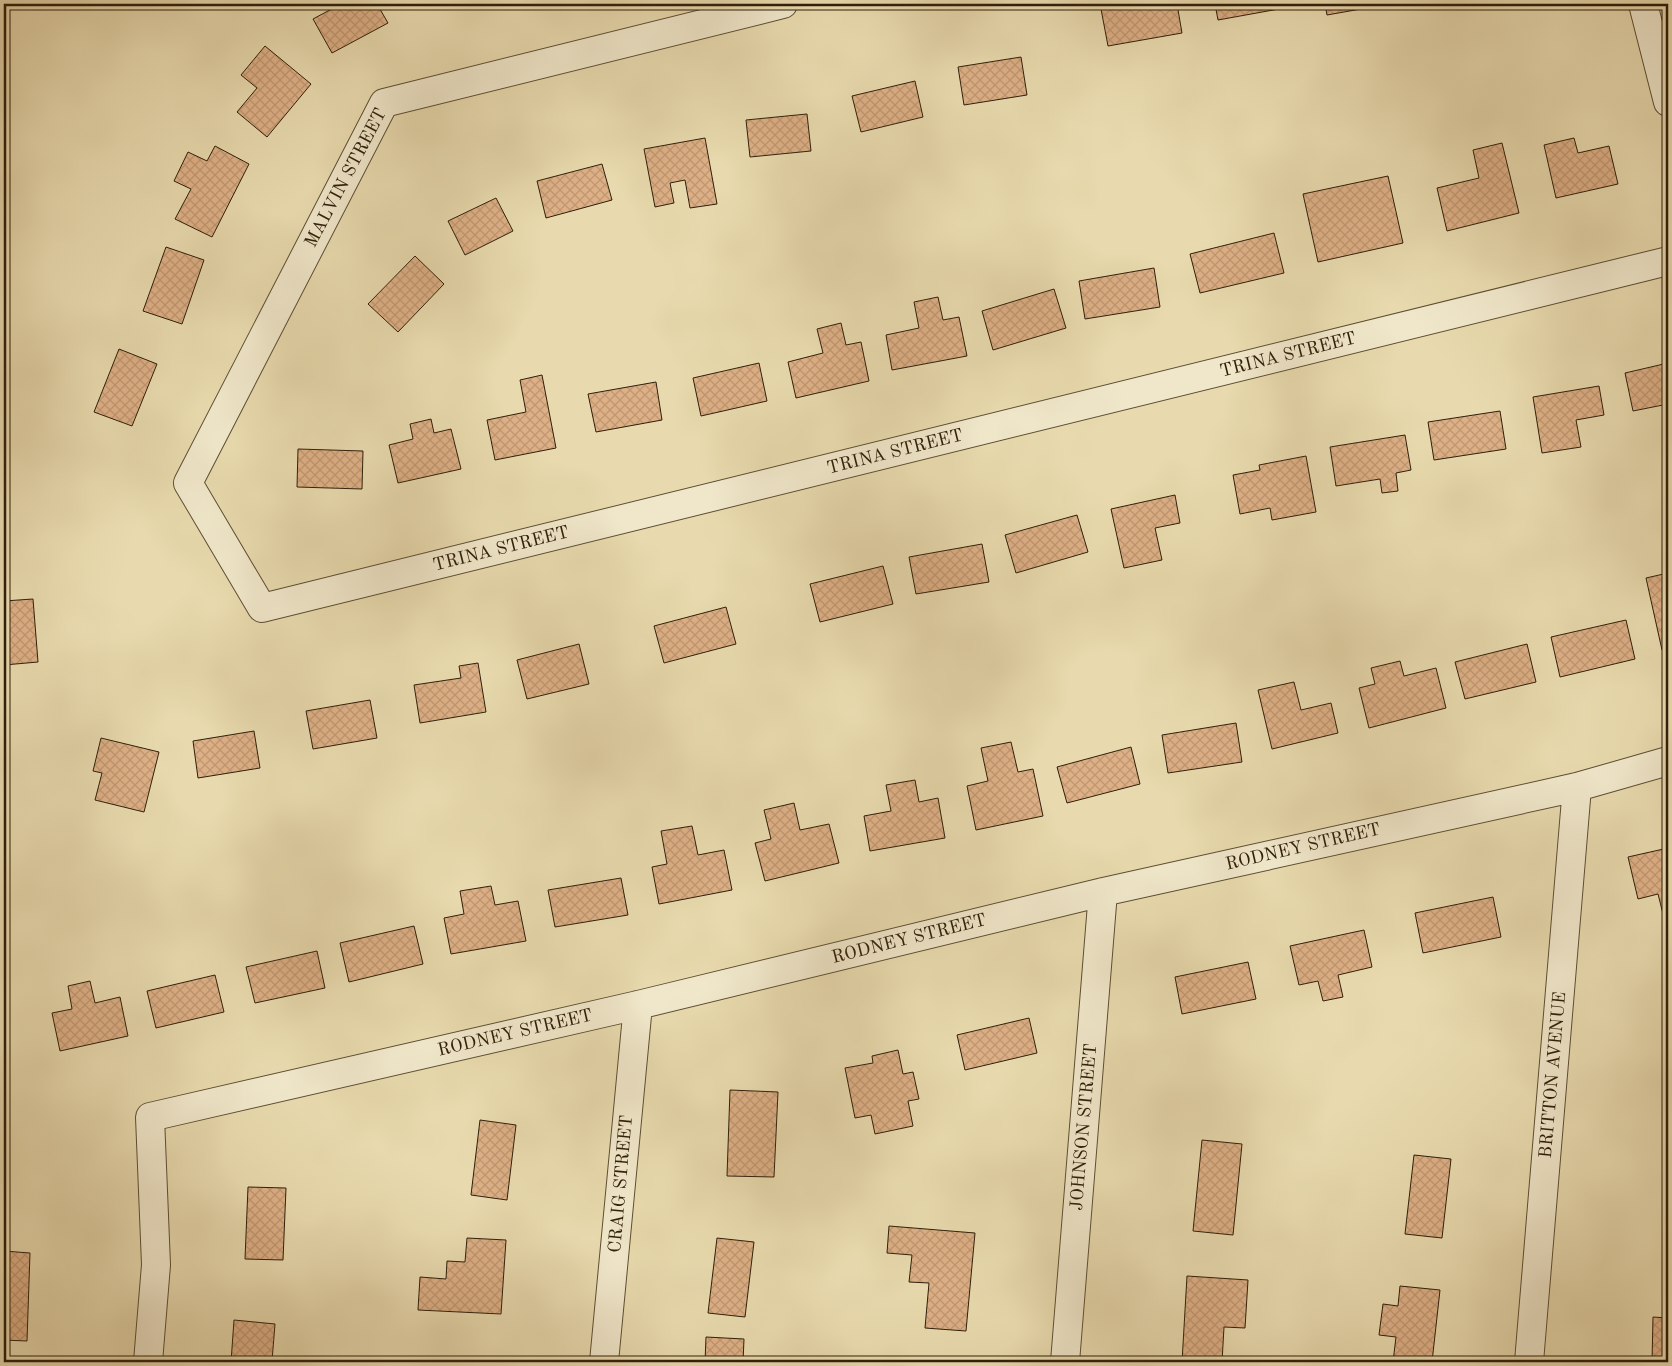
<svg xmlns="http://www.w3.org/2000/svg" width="1672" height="1366" font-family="'Old Standard TT',serif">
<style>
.building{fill:url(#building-cross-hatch);stroke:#2f1f0a}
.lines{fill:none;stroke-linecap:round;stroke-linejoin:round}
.minor-casing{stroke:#5d4e33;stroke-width:30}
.minor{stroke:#f0e7ca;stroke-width:28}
.labels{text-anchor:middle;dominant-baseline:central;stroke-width:4;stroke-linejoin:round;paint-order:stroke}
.street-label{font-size:18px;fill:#2f1f0a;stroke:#f0e7ca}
</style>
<defs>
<pattern id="building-cross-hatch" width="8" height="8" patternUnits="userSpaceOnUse" patternTransform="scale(1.25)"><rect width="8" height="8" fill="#deb086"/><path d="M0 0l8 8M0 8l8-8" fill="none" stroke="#bf9772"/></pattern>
</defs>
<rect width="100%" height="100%" fill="#e8daae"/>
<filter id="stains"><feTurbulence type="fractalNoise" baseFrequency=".004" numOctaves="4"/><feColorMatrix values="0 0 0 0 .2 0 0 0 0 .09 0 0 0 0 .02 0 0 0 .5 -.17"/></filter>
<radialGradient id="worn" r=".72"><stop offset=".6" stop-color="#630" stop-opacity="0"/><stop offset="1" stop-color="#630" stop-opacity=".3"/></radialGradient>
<path class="building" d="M341 4H377L388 23 332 53 313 19Z
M1131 4H1177L1182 33 1108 46 1101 9Z
M1215 4H1301V5L1218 20Z
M1325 4H1360L1361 9 1327 15Z
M265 46 311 84 267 137 237 112 257 88 241 75Z
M1021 57 1027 95 964 105 958 67Z
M915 81 923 117 861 132 852 96Z
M807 114 811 151 750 157 746 120Z
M705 138 717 204 690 208 685 180 670 183 674 203 655 207 644 149Z
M1574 138 1578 153 1609 146 1618 184 1556 198 1544 145Z
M1502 143 1519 213 1447 231 1437 188 1479 178 1473 150Z
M215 146 249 164 212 237 175 219 191 189 174 181 188 152 207 161Z
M602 164 612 200 546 218 537 181Z
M1388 176 1403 243 1318 262 1303 194Z
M496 198 513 231 465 255 448 221Z
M1274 233 1284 273 1200 293 1190 254Z
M166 247 204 260 182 324 143 311Z
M415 256 444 284 398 332 368 304Z
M1154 268 1160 307 1085 319 1079 281Z
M1054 289 1066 328 993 350 982 311Z
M938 297 943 320 959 317 967 356 892 370 886 335 919 328 914 302Z
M841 323 846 345 861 342 869 381 796 398 788 362 823 353 817 329Z
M119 349 157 364 132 426 94 412Z
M759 363 767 401 701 416 693 378Z
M1668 363V404L1633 411 1625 373Z
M542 375 556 448 495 460 487 420 526 412 520 380Z
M656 382 662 420 596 432 588 394Z
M1599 386 1604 415 1576 420 1581 447 1542 453 1533 397Z
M1500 411 1506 449 1434 460 1428 422Z
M431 419 434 433 451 429 461 469 398 483 389 445 413 439 410 424Z
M1405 435 1411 470 1396 473 1398 491 1382 493 1380 479 1336 486 1330 447Z
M298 449 363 451 362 489 297 487Z
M1306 456 1316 512 1272 520 1270 508 1240 514 1233 475 1260 470 1259 465Z
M1175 495 1180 523 1155 528 1162 560 1124 568 1111 509Z
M1077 515 1088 552 1016 573 1005 535Z
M982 544 989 582 916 594 909 557Z
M883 566 893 604 820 622 810 584Z
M1668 573V648L1662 650 1646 578Z
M33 599 38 662 4 665V601Z
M726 607 736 644 664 663 654 626Z
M1626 620 1635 659 1560 677 1551 637Z
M579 644 589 684 527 699 517 660Z
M1527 644 1536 682 1465 699 1455 662Z
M1400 661 1404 676 1436 668 1446 708 1369 728 1359 688 1375 684 1371 668Z
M478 663 486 712 420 723 414 685 461 678 459 666Z
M1294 682 1301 710 1331 703 1338 733 1272 749 1258 690Z
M370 700 377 738 313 749 306 711Z
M1236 723 1242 762 1168 773 1162 735Z
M254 731 260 768 198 778 193 741Z
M101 738 159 752 144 812 95 800 102 773 93 771Z
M1011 742 1018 772 1033 769 1043 816 976 830 967 786 988 781 981 748Z
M1131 747 1140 784 1067 803 1057 767Z
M915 780 919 802 938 798 945 838 870 851 864 816 891 811 886 785Z
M794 803 800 830 829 824 839 863 765 881 755 843 771 839 764 810Z
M692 826 698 855 724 850 732 890 659 904 652 867 667 864 661 831Z
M1668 848V913L1663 914 1658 894 1638 899 1628 857Z
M621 878 628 915 555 927 548 890Z
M491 886 495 905 518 901 526 941 451 954 444 918 464 914 460 891Z
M1493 897 1501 937 1423 953 1415 913Z
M414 926 423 964 349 982 340 943Z
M1364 930 1372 967 1338 975 1343 997 1323 1001 1318 981 1299 985 1290 946Z
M317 951 325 988 255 1003 246 967Z
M1248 962 1256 999 1182 1014 1175 977Z
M215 975 224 1012 156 1028 147 991Z
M90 981 95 1003 120 997 128 1036 60 1051 52 1013 72 1009 68 986Z
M1029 1018 1037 1053 965 1070 957 1035Z
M898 1050 903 1074 913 1072 919 1099 908 1101 913 1126 875 1134 871 1115 855 1118 845 1068 873 1063 872 1056Z
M730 1090 778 1092 774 1177 727 1176Z
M480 1120 516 1125 507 1200 471 1195Z
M1202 1140 1242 1144 1233 1235 1193 1231Z
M1414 1155 1451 1159 1442 1238 1405 1234Z
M1667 1181H1668V1255L1663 1254Z
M248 1187 286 1188 283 1260 245 1259Z
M889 1226 975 1233 966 1331 925 1328 929 1283 909 1282 912 1255 887 1253Z
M467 1238 506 1240 501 1314 418 1310 420 1277 446 1279 447 1261 465 1262Z
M717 1238 754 1242 745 1317 708 1313Z
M4 1251 30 1253 27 1341 4 1340Z
M1187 1276 1248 1280 1245 1328 1224 1327 1222 1362H1182Z
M1400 1286 1440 1290 1432 1362H1393L1396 1337 1379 1335 1383 1304 1398 1306Z
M1653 1317 1668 1318V1362H1652Z
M234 1320 275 1324 272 1361 290 1362H231Z
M706 1337 744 1339 743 1362H705Z"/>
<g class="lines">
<defs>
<path id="minor" d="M783 4 384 103 188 483 262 608 1668 261
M1643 4 1668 102
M148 1362 156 1265 150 1117 638 1005 1103 892 1577 787 1668 761
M604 1362 638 1005
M1065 1362 1103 892
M1529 1362 1577 787"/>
</defs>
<use href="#minor" class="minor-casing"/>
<use href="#minor" class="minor"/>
</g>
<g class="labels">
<g class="street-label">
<text transform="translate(346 178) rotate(-62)">MALVIN STREET</text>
<text transform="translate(1288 355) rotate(-14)">TRINA STREET</text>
<text transform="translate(895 452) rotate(-14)">TRINA STREET</text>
<text transform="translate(501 549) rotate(-14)">TRINA STREET</text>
<text transform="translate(1303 847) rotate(-13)">RODNEY STREET</text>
<text transform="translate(909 939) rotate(-14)">RODNEY STREET</text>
<text transform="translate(515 1033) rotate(-13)">RODNEY STREET</text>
<text transform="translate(1553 1075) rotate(-85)">BRITTON AVENUE</text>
<text transform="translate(1084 1127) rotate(-85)">JOHNSON STREET</text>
<text transform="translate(621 1184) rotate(-85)">CRAIG STREET</text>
</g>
</g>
<rect width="1672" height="1366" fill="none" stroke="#e8daae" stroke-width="20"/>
<rect x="5" y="5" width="1662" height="1356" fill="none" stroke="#2f1f0a" stroke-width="2.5"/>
<rect x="10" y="10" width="1652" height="1346" fill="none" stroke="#2f1f0a"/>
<rect width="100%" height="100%" filter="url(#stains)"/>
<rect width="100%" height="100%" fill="url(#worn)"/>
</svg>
